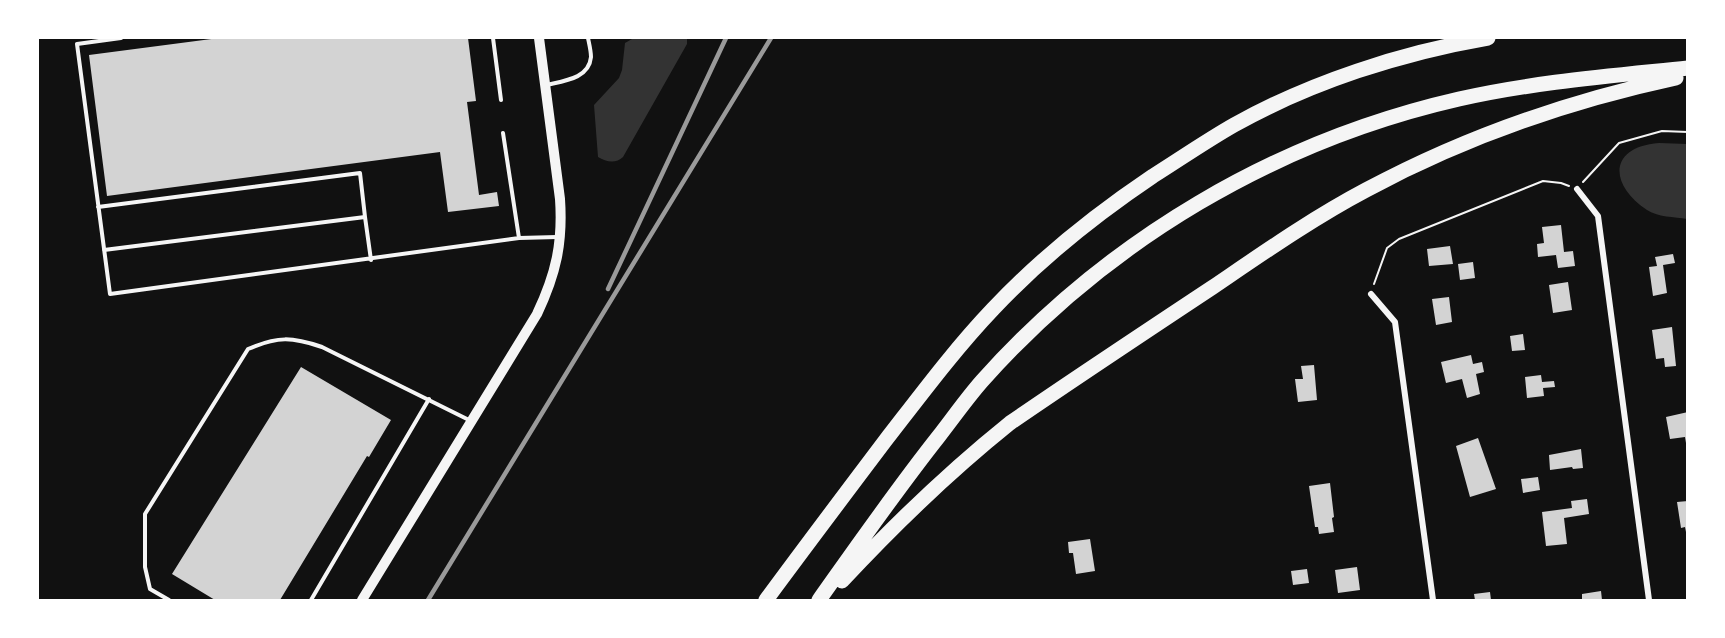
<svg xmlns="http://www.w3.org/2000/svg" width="1725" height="638" font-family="'Space Grotesk',sans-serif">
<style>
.water{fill:#333}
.building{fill:#d3d3d3}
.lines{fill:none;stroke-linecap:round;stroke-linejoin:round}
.path{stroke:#f5f5f5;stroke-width:2}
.service{stroke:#f5f5f5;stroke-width:4}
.minor{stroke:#f5f5f5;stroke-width:6}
.tertiary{stroke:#f5f5f5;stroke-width:10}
.motorway{stroke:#f5f5f5;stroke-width:15}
.rail{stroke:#9a9a9a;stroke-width:4.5}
</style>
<rect width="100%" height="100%" fill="#111"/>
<path class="water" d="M687 38V44L623 157C616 164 606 162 598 157L594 105 619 78 622 70 625 43 632 39Z
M1659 143 1687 144V219C1675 217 1657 217 1647 210 1609 185 1608 147 1659 143Z"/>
<path class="building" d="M219 38H468L476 101 467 102 479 195 497 192 499 206 448 212 440 152 107 196 89 55Z
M1561 225 1564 252 1573 251 1575 266 1558 268 1556 255 1538 257 1537 244 1544 243 1542 227Z
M1450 246 1453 264 1429 266 1427 249Z
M1673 254 1675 263 1663 265 1667 293 1653 296 1649 267 1657 266 1655 257Z
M1473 262 1475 278 1460 280 1458 264Z
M1568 282 1572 310 1553 313 1549 285Z
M1449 297 1452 322 1436 325 1432 299Z
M1672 327 1676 366 1665 367 1664 358 1656 359 1652 330Z
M1523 334 1525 350 1512 351 1510 336Z
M1471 355 1473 364 1482 362 1484 372 1476 374 1480 394 1467 398 1462 379 1446 383 1441 362Z
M1314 365 1317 400 1298 402 1295 379H1303L1301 366Z
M301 367 391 420 369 457 367 456 280 600H215L172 574Z
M1541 375 1542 382 1554 381 1555 387 1543 388 1544 396 1527 398 1525 377Z
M1688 412V443H1686L1685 437 1670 439 1666 417Z
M1478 438 1496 489 1470 497 1456 446Z
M1581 449 1583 468 1573 469 1572 467 1550 470 1549 455Z
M1538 477 1540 490 1523 493 1521 479Z
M1330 483 1334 517 1332 518 1334 532 1319 534 1318 527H1315L1309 486Z
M1587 499 1589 514 1564 518 1567 544 1546 546 1542 512 1572 508 1571 501Z
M1688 501V532H1686L1685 527 1681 528 1677 502Z
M1090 539 1095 571 1076 574 1073 553H1069L1068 542Z
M1357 567 1360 590 1338 593 1335 570Z
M1307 569 1309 583 1293 585 1291 571Z
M1601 591 1602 600H1582V594Z
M1490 592 1491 600H1475L1474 594Z"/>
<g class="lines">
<path class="path" d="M1583 182 1619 143 1662 131 1688 132
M1374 284 1387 248 1399 239 1543 181 1561 183 1569 186"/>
<path class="service" d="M121 38 77 44 110 294 519 238 557 237
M493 38 501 100
M546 85C563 81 589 79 591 57 591 51 589 43 588 38
M503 133 519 238
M98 207 360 173 365 217
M104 250 365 217 371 260
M169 600 150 589 145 567V514L248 349C278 336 292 337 322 347L469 420
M311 600 429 399"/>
<path class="minor" d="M1577 189 1598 216 1649 600
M1371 294 1395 322 1433 600"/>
<path class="tertiary" d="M362 600 537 314C556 274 563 243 560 199L539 38"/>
<path class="motorway" d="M842 581C895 524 949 472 1010 423 1077 377 1145 332 1213 287 1263 253 1313 218 1366 190 1463 138 1569 101 1676 78
M766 600C805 547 845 494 885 441 920 396 954 350 993 309 1041 258 1095 215 1153 176 1180 159 1206 141 1234 125 1311 82 1401 53 1488 38
M819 600C858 545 897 489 939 436 953 418 967 398 982 381 1108 240 1275 141 1459 99 1534 82 1611 76 1688 68"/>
<path class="rail" d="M608 289 726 38
M428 600 771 38"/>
</g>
<rect width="1725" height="638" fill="none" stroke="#ffffff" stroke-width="78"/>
</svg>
